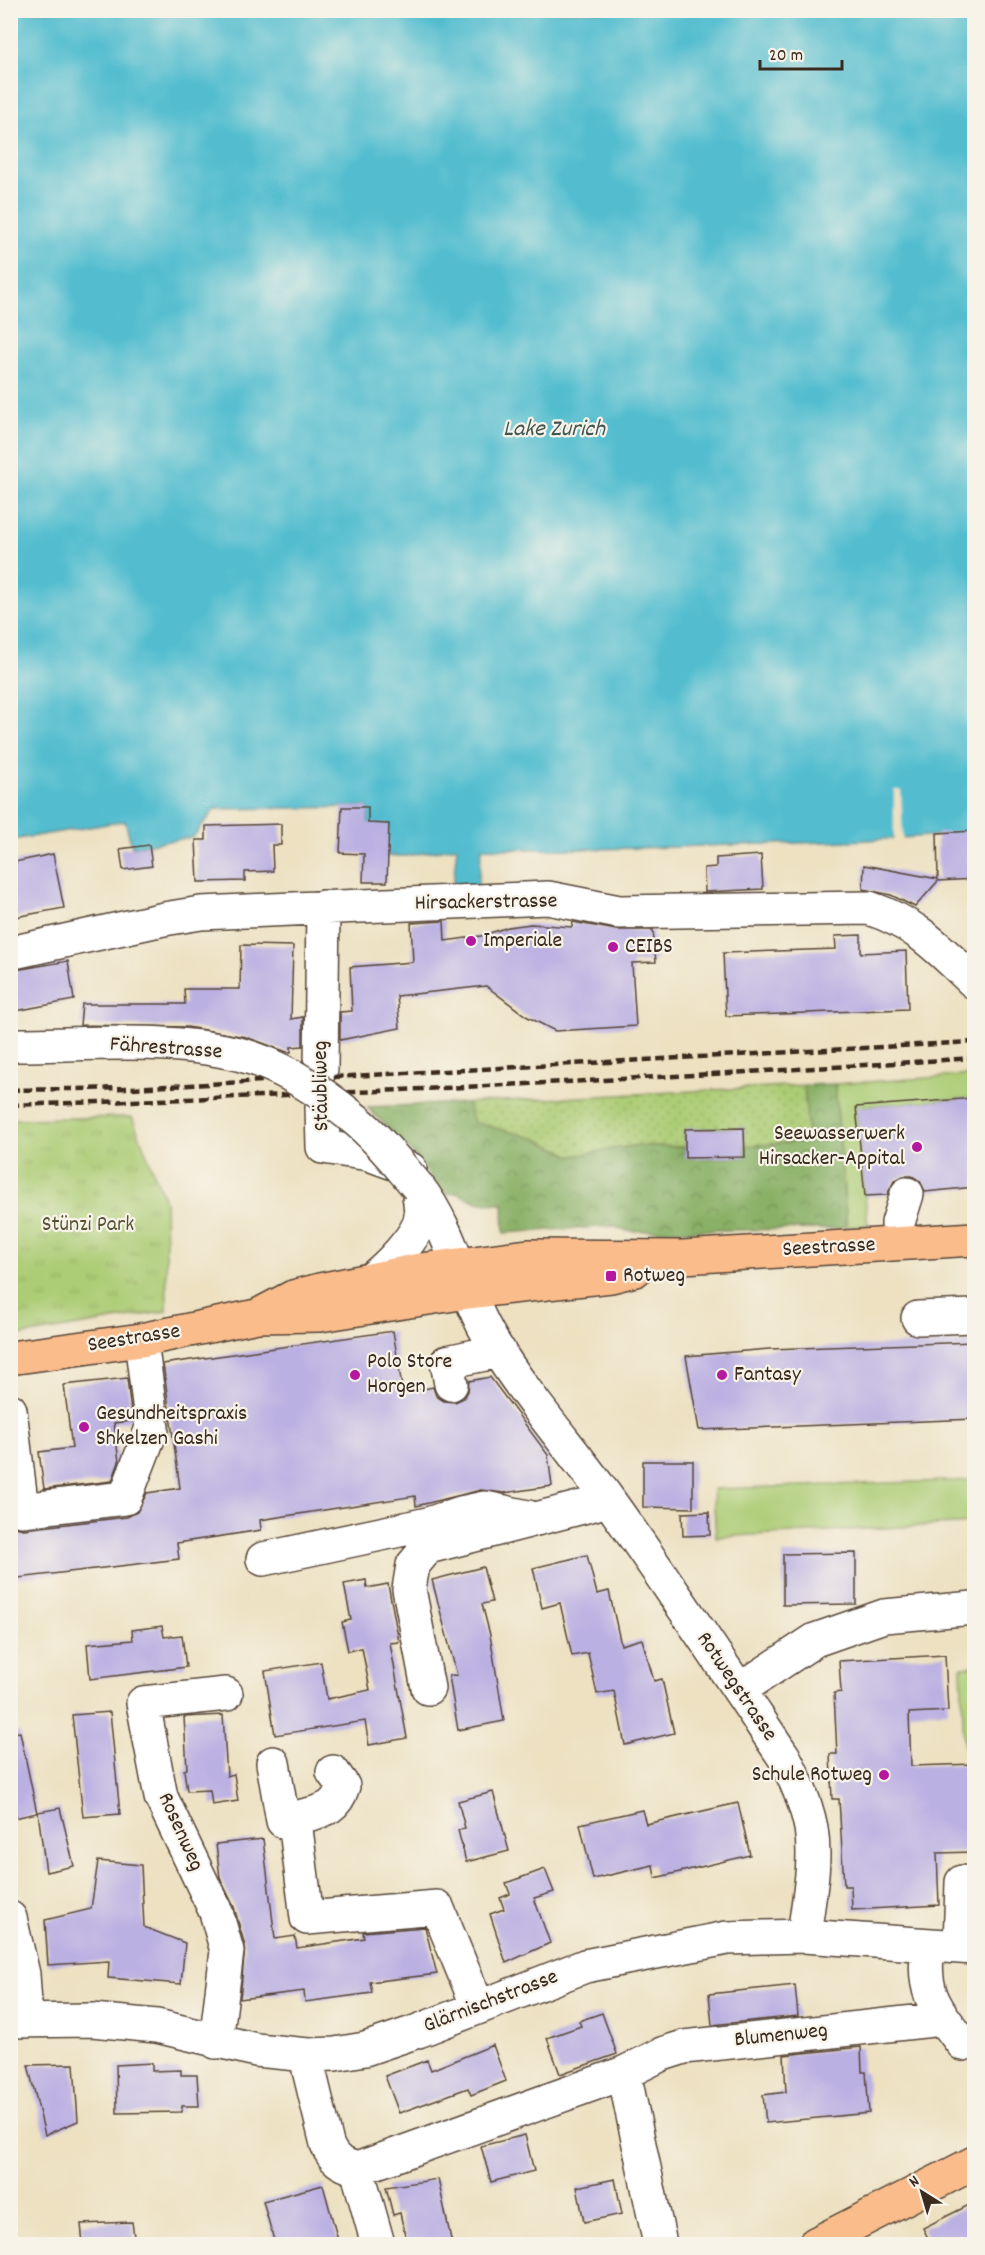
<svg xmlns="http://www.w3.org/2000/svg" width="985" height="2255" font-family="Dekko,sans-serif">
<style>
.grass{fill:#accc74;stroke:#747b49;stroke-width:1.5}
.forest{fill:url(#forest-crowns);stroke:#626d42;stroke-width:1.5}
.park{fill:url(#park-tufts);stroke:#747b49;stroke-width:1.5}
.garden{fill:url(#garden-dots);stroke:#747b49;stroke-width:1.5}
.water{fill:#53bdcf;stroke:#477476;stroke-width:1.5}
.pier{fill:#ede1c2}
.building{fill:#bbb0e2}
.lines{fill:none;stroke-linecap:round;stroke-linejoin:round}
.minor-casing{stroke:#564537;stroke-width:36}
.major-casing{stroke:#564537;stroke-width:36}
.minor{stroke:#fff;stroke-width:33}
.major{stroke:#fabc8b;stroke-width:33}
.rail{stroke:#3b2a1e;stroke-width:4.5;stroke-dasharray:9 4.5;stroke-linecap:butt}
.minor-bridge-casing{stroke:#564537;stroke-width:36;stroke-linecap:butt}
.minor-bridge{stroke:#fff;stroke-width:33}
.poi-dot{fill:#b5179e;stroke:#f7f3e8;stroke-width:2}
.labels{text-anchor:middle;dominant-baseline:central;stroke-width:4.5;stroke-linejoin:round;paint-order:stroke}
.street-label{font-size:22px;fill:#3b2a1e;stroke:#f7f3e8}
.poi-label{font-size:22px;fill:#3b2a1e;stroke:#f7f3e8;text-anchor:start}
.park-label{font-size:22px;fill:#575234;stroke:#f7f3e8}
.water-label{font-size:24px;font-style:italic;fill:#425653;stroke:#f7f3e8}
</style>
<defs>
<pattern id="forest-crowns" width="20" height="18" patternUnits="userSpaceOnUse" patternTransform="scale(1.5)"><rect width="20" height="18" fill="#89b066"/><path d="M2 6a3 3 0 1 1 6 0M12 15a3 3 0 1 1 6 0" fill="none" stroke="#718f53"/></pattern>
<pattern id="park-tufts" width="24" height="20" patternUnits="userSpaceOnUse" patternTransform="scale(1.5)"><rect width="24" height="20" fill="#accc74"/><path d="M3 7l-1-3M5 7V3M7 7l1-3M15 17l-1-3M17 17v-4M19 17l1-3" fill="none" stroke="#95af64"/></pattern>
<pattern id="garden-dots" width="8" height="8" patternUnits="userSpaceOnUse" patternTransform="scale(1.5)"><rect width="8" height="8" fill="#accc74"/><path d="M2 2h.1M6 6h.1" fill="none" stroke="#95af64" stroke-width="1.8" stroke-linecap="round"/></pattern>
</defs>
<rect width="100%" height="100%" fill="#f7f3e8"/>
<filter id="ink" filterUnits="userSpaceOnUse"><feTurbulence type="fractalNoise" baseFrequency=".0167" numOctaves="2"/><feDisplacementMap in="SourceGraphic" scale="12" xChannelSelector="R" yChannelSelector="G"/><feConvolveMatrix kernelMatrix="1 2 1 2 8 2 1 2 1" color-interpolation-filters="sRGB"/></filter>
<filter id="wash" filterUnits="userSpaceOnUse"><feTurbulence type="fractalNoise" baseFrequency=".008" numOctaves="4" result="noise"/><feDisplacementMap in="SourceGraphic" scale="24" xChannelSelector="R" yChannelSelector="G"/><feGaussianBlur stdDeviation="1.35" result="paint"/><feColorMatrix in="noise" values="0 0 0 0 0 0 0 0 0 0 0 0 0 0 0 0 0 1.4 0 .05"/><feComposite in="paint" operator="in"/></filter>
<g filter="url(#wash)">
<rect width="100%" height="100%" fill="#ede1c2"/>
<path class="grass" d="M974 1075V1098L856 1107 868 1225 847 1227 835 1084Z
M974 1480V1523L716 1537 713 1489Z
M974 1666V1745L964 1746 961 1667Z"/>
<path class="forest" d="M835 1084 847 1227 826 1229 628 1231 612 1226 504 1233 503 1204 480 1203 457 1193 444 1194 410 1150 367 1107 467 1103 474 1122 537 1139 572 1156 637 1145 685 1147V1158L744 1157V1146L808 1141 804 1085Z"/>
<path class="park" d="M132 1117 165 1201 167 1311 11 1337V1119Z"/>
<path class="garden" d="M804 1085 808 1141 744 1146V1128L685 1129V1147L637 1145 572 1156 537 1139 474 1122 467 1103Z"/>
<path class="water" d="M11 11H974V832C894 840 814 843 733 845 649 848 566 851 482 848L477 893H452L457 847 406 856H388L368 823V807L215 809 193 837 132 847 125 821 11 840Z"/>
<path class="pier" d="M894 790H901L903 840H894Z"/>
<g id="blocks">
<path class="building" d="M342 807H368V823L389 824 387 882H363L364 854 340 853Z
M281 824V845H272L273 871 245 872V881L198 882 196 840H206V826Z
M975 831V879L938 881 915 907 891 895 863 889 864 865 938 879 937 833Z
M149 845 152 866 123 870 120 849Z
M53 854 64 908 10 918V863Z
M761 855 763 889 705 892 704 868 716 867V858Z
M444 921 445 941 481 936 508 927 531 924 572 927 573 922 616 930H653L656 962 632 963 636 1026 555 1031 526 1016 486 986 397 996 400 1028 340 1040V1012L352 1011 350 967 413 962 411 923Z
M861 935V953L906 951 908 1009 726 1016 723 953 836 949 835 936Z
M241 945 293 946 291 1019 303 1017V1046L291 1047V1052H287L246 1037 187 1027 80 1025 82 1004H185L184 989H240Z
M68 961 74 1000 10 1012V971Z
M975 1098V1187L925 1192 920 1181 912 1176H903L894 1181 887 1195 865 1196 856 1107Z
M744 1128 745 1157 685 1158V1129Z
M393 1331 403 1393 433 1387 436 1396 444 1401 455 1402 464 1398 468 1391 469 1381 490 1377 548 1455 552 1486 504 1493 481 1490 416 1506 415 1496 260 1520 261 1530 177 1543 179 1559 10 1579V1526L24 1529 127 1517 137 1512 147 1493 180 1488 163 1364Z
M975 1342V1419L699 1430 686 1356 769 1349Z
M127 1378 132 1421 114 1423 119 1462 112 1481 44 1489 39 1452 72 1448 64 1385Z
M643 1461H693V1508L643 1507Z
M709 1512 710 1535 683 1536 682 1513Z
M856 1553V1604L783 1605V1554Z
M587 1555 597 1594 609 1591 621 1645 642 1639 654 1681 662 1679 674 1733 625 1745 614 1691 597 1694 588 1653 572 1656 560 1603 542 1608 533 1568Z
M483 1567 492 1602 482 1604 490 1635 504 1721 458 1730 449 1676 457 1675 432 1580Z
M366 1580 367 1588 388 1584 399 1642 390 1643 407 1738 369 1745 365 1721 275 1735 265 1671 321 1662 327 1699 370 1690 362 1648 348 1651 342 1622 351 1620 344 1584Z
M162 1626 164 1637 182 1635 186 1667 90 1679 87 1644 133 1640 132 1630Z
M945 1655 948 1711 909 1713 911 1766 975 1764V1852L937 1853 939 1905 852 1910 851 1886H844L839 1799H832L830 1754H837L834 1693 841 1692 839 1661Z
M110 1712 120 1814 83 1817 72 1715Z
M223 1715 227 1776 234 1774 238 1801 212 1805 210 1790 187 1791 184 1770 187 1769 184 1717Z
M20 1732 37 1813 10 1819V1733Z
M493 1792 509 1851 466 1862 458 1830 465 1828 458 1801Z
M738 1803 750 1855 655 1878 653 1865 593 1879 580 1824 642 1810 646 1824Z
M60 1808 74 1866 46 1872 38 1812Z
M263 1839 275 1939 295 1936 297 1948 364 1938 363 1932 425 1927 437 1974 370 1982 372 1993 305 2002 304 1991 240 1999 245 1946 234 1907 220 1878 216 1844Z
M98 1861 141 1865 144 1927 185 1943 181 1984 108 1978 109 1961 48 1965 45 1920 91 1909Z
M545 1869 554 1892 534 1898 550 1943 506 1963 490 1914 504 1909 500 1898 510 1894 506 1883Z
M795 1985 798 2016 712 2025 709 1994Z
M602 2013 617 2054 560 2074 547 2038 581 2026 579 2021Z
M493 2045 506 2081 471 2095 468 2088 399 2113 385 2076 427 2060 431 2070Z
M861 2047 862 2072H866L869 2113 766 2123 763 2095 786 2092 784 2055Z
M152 2063V2071L181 2070V2075H197L199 2106H182V2112L117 2113 116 2065Z
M74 2064 78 2121 45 2135 28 2065Z
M525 2135 534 2171 491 2182 481 2146Z
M438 2179 452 2244H407L400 2213 393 2215 386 2187Z
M615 2179 622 2214 584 2222 577 2187Z
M323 2185 339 2244H275L263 2201Z
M975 2202V2244H931L923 2228Z
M132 2222 135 2244H83L81 2224Z"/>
</g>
</g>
<g filter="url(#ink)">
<use href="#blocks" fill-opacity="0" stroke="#564537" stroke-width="1.5"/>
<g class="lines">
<defs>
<path id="minor" d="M10 953 164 919 201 913 548 898 619 912 869 908C917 924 938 948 974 982
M321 1069 323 907
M322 1107 323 1147 369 1154 410 1169
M418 1187C454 1233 462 1292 492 1341 525 1396 573 1450 610 1502 670 1586 727 1672 784 1757 796 1780 806 1802 811 1828 817 1863 808 1901 804 1936
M899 1243 898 1223 907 1194
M370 1280C386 1268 419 1236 421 1216 421 1207 419 1196 418 1187
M918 1318 974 1316
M451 1384 447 1362 499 1351
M10 1410 22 1510 125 1498 152 1428 141 1340
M263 1559 428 1524 461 1513 485 1508 528 1517
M428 1688 409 1589 413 1565 428 1547 594 1504 605 1495
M739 1690 815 1640 884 1616 974 1608
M273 1763 283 1821 296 1829
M333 1772 343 1786C336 1810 322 1811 299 1817L296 1829 307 1918 437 1907 478 2007
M10 1918 23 1974 26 2019
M928 1945C921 1993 935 2007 963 2044
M960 1947 962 1882
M10 2021 92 2020 157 2026 256 2050 308 2055 335 2054 365 2049 418 2031 585 1966 727 1938 804 1936 974 1948
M216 2042 227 1951 216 1912 161 1797 143 1703 226 1694
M308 2055 309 2070 327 2144C333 2160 341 2164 357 2169L378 2244
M624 2073 662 2054 684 2047 933 2020 942 2017
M357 2169 624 2073 660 2244"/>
<path id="major" d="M257 1316 293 1297 320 1290 420 1270 528 1256 683 1257 974 1239
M10 1358 141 1340 257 1316 320 1315 467 1292 611 1276 635 1270
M815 2244 974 2163"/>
</defs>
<use href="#minor" class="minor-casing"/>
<use href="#major" class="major-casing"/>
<use href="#minor" class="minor"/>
<use href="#major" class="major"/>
<path class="rail" d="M10 1090 133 1088 974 1042
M10 1105C332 1095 654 1079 974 1058"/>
<defs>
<path id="minor-bridge" d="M10 1045C85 1045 170 1036 242 1055 284 1066 323 1093 356 1120 379 1139 398 1164 418 1187"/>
</defs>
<use href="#minor-bridge" class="minor-bridge-casing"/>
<use href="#minor-bridge" class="minor-bridge"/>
</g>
</g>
<g class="poi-dot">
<circle cx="471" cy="941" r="6"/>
<circle cx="613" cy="947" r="6"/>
<circle cx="917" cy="1147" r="6"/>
<rect x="605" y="1270" width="12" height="12" rx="3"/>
<circle cx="355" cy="1375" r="6"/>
<circle cx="722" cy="1375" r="6"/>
<circle cx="84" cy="1427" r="6"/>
<circle cx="884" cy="1775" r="6"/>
</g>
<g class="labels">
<g class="street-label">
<text transform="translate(486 903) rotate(-1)">Hirsackerstrasse</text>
<text transform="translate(166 1049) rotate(4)">Fährestrasse</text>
<text transform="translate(322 1086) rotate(-91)">Stäubliweg</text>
<text transform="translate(829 1248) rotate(-3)">Seestrasse</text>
<text transform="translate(134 1339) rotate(-9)">Seestrasse</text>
<text transform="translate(736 1687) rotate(56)">Rotwegstrasse</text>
<text transform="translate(180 1832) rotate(66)">Rosenweg</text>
<text transform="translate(491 2002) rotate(-21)">Glärnischstrasse</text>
<text transform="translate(781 2036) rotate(-6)">Blumenweg</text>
</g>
<g class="poi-label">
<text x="483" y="941">Imperiale</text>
<text x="625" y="947">CEIBS</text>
<text x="905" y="1134" text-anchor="end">Seewasserwerk<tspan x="905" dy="25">Hirsacker-Appital</tspan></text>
<text x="623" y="1276">Rotweg</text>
<text x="367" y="1362">Polo Store<tspan x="367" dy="25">Horgen</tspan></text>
<text x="734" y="1375">Fantasy</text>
<text x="96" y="1414">Gesundheitspraxis<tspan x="96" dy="25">Shkelzen Gashi</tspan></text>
<text x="872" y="1775" text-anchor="end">Schule Rotweg</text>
</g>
<g class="park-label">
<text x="88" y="1225">Stünzi Park</text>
</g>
<g class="water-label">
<text x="554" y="430">Lake Zurich</text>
</g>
</g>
<rect width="985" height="2255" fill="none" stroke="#f7f3e8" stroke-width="36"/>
<g transform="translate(922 2192) rotate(323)" stroke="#f7f3e8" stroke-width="4.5" paint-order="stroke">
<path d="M0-4.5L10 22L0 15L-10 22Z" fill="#3b2a1e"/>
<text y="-9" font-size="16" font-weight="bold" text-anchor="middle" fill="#3b2a1e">N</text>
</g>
<path d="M760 60v9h82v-9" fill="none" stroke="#3b2a1e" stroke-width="3"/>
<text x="769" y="60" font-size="18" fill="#3b2a1e" stroke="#f7f3e8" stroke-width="4.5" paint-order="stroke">20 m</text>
</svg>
